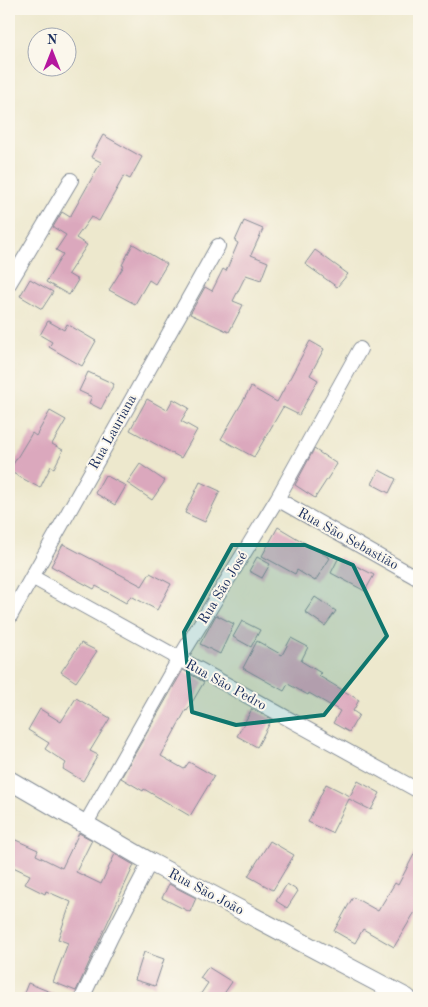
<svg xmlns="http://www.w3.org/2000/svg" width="428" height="1007" font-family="'Old Standard TT',serif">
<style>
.building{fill:#dba8bd}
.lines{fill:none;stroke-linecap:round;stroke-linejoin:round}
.minor-casing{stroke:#848c96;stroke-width:16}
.tertiary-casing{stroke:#848c96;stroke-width:20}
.minor{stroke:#fff;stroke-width:14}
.tertiary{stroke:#fff;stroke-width:18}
.marked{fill:#0f766e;fill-opacity:0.2;stroke:#0f766e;stroke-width:4;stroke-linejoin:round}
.labels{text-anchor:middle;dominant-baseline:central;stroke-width:4;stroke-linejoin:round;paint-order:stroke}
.street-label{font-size:14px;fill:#1b2f5e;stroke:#fbf7ec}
</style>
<rect width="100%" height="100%" fill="#fbf7ec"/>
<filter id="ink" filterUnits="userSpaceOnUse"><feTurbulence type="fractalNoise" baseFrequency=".02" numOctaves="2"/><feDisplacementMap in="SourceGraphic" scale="10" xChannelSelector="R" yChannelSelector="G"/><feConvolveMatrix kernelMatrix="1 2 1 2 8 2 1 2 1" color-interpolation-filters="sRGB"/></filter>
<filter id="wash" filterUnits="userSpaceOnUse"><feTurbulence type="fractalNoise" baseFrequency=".0096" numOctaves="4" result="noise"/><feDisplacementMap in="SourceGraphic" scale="20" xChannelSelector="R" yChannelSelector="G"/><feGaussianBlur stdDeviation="1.12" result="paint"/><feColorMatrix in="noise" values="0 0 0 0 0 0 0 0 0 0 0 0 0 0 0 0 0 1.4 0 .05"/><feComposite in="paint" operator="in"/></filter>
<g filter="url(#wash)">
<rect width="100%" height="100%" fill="#ede8cd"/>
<g id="blocks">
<path class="building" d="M103 135 142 157 130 179 124 176 99 221 91 217 76 238 87 245 68 274 78 280 69 295 46 282 63 254 56 250 66 235 53 227 62 212 70 217 101 162 91 157Z
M244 221 263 229 251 255 268 262 261 280 246 275 233 301 243 305 229 332 190 314 205 287 212 291 223 269 226 271 238 243 235 241Z
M133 244 167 264 155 284 149 280 135 304 109 290 124 266 122 265Z
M315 250 348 274 337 287 305 264Z
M30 279 53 292 42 309 20 296Z
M48 321 64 330 67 324 96 341 82 366 49 347 52 342 40 335Z
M310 341 324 349 310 375 318 380 299 415 283 407 254 457 221 439 251 387 277 402Z
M88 372 114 384 101 409 89 403 92 397 79 391Z
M147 399 167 410 173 399 189 408 181 421 197 430 181 458 130 430Z
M50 411 66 420 52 444 63 450 54 468 51 466 40 488 9 471 32 433 36 436Z
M314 449 337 464 315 498 295 485Z
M140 464 165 481 152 500 127 483Z
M379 470 396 479 389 493 372 484Z
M105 475 126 486 115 505 95 493Z
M200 482 220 491 205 522 185 513Z
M278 527 330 558 315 581 297 570 295 574 262 556Z
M63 544 142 586 150 573 171 584 157 610 131 596 126 603 96 586 94 589 51 566Z
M257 557 270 564 262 578 249 571Z
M339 557 374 575 365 591 331 573Z
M315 597 336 611 325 626 305 612Z
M216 615 234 624 220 654 200 644Z
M242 621 260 630 251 647 233 637Z
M291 638 308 647 301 661 321 673 319 676 359 700 353 711 359 715 349 732 333 723 340 711 309 693 308 695 288 684 284 691 243 668 257 641 282 655Z
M81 643 97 651 76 682 61 672Z
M183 670 204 682 187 711 186 710 161 756 184 769 189 762 214 776 190 816 144 789 143 791 121 778Z
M76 698 110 718 90 751 98 755 83 781 63 769 66 763 45 749 49 743 28 730 40 709 61 722Z
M252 709 272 719 257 747 237 736Z
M358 781 380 793 371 810 349 799 332 833 308 822 326 784 350 796Z
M79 833 92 840 76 872 101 884 115 854 134 865 76 991 53 982 68 943 58 939 71 902 46 891 45 894 25 884 30 875 9 865V837L38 850 36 855 62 868Z
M270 841 294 855 273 890 248 876Z
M419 845V905L394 947 363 929 355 943 334 931 353 897 378 911 395 883 398 885Z
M169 884 196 898 190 912 162 898Z
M287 884 298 891 287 908 276 901Z
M144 952 164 959 155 986 135 980Z
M208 967 232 982 221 998H198L208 983 200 978Z
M28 983 65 998H22Z"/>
</g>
</g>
<g filter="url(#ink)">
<use href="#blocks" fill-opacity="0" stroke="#848c96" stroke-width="1"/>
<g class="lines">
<defs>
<path id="minor" d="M9 284 71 180
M277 499 419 579
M32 577 419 791
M9 618 218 246
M85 825 179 659 277 499 360 349
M82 998 111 937 150 862"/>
<path id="tertiary" d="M9 780 150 862 407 998"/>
</defs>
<use href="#minor" class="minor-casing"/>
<use href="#tertiary" class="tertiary-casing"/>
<use href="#minor" class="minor"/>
<use href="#tertiary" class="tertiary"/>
</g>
</g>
<path class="marked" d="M232 545H305L353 565 387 636 324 715 236 725 192 712 184 632Z"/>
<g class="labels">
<g class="street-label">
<text transform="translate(113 432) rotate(-61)">Rua Lauriana</text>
<text transform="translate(348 539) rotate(29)">Rua São Sebastião</text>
<text transform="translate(223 588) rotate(-59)">Rua São José</text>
<text transform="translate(226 685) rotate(29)">Rua São Pedro</text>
<text transform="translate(206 892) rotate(28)">Rua São João</text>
</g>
</g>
<rect width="428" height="1007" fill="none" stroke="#fbf7ec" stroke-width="30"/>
<g transform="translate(52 52)"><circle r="24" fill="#fbf7ec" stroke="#a1a7b3"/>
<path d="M0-4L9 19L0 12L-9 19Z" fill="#b5179e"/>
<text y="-8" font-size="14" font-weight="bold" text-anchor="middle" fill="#1b2f5e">N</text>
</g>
</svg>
